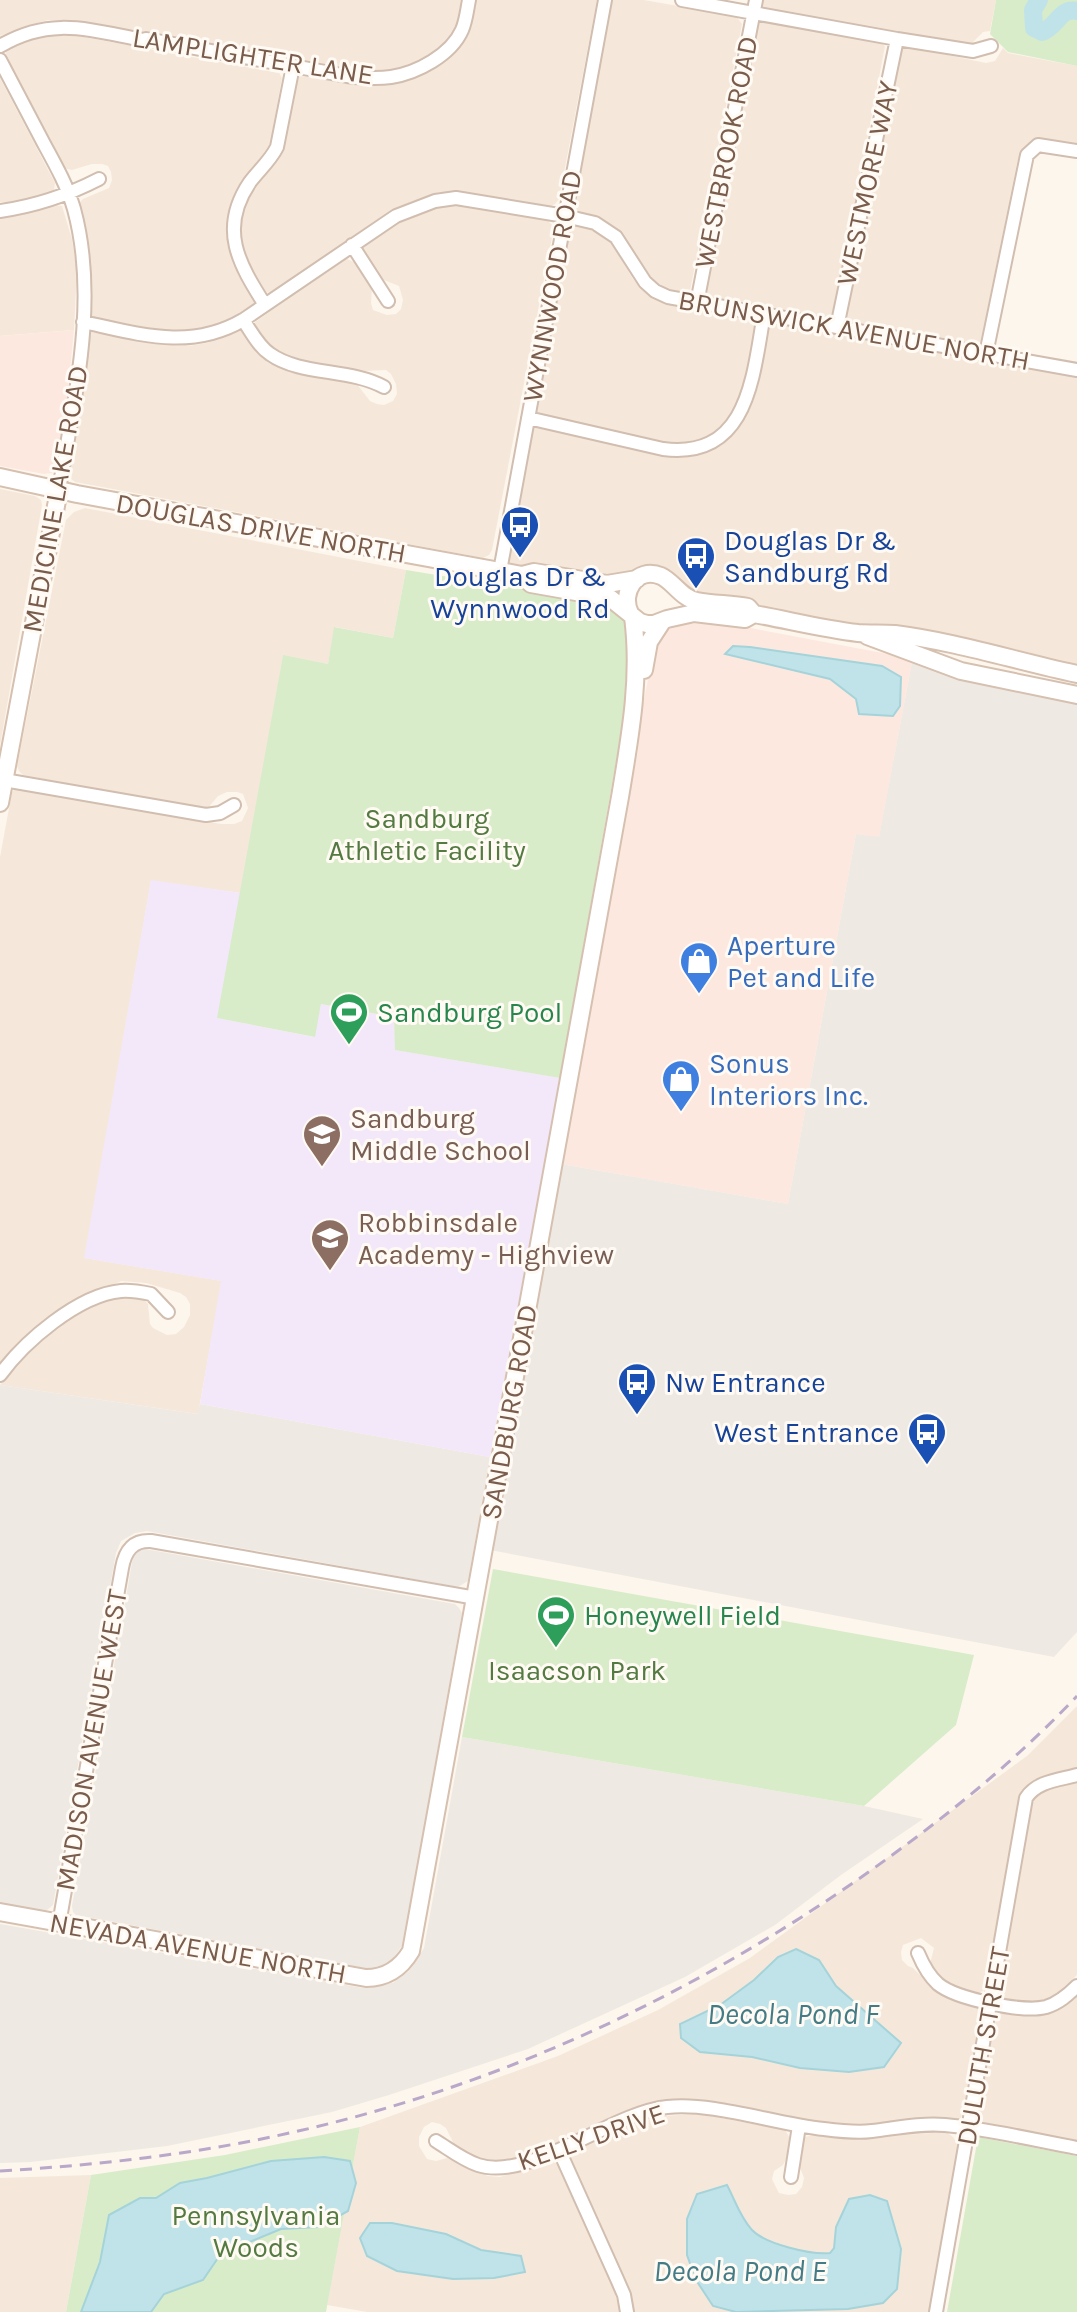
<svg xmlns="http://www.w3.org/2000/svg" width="1077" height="2312" font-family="Karla,sans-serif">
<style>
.residential{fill:#f5e8da}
.commercial{fill:#fde8e0}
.industrial{fill:#efe9e4}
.education{fill:#f3e8fa}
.green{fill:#d8ecc9}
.water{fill:#bfe3e8;stroke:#a5d3da;stroke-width:2}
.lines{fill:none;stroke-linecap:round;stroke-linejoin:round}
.river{stroke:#bfe3e8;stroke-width:18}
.street-casing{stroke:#d1beb0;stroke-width:16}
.secondary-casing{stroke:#d6c0b0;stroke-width:20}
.street{stroke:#fff;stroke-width:12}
.secondary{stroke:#fff;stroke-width:16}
.rail{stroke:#b9a8c9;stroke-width:3;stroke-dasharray:12 8;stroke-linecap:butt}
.labels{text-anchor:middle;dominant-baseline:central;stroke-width:6;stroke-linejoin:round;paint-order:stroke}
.street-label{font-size:28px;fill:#7a5c4d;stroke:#fffaf3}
.transit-label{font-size:28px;fill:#164399;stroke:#fffaf3;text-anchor:start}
.park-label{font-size:28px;fill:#537a41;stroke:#fffaf3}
.shop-label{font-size:28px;fill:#366cbe;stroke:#fffaf3;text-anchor:start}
.leisure-label{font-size:28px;fill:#27864d;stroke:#fffaf3;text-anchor:start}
.education-label{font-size:28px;fill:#785e54;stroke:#fffaf3;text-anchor:start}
.water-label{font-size:30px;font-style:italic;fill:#437c86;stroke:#fffaf3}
</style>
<rect width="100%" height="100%" fill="#fdf6ec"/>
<path class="residential" d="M0 0H461L457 24 450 38 439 49 412 63 383 73 358 76 69 22 48 20 23 27 0 36Z
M473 0H597L559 199 555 204 551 206 464 192H439L392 209 271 293 264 292 244 265 238 236 241 211 252 184 276 161 280 152 297 78 300 76 373 86 406 80 434 66Z
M609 0H644L736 16 742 24 690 291 685 294H677L657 286 643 272 615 232 572 210Z
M759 0H996L990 31 983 32 970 45 763 9 759 6Z
M758 21 881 43 885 46 834 314 828 320 708 298 703 292 754 25Z
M62 33 279 73 282 78 270 144 237 190 228 217 227 239 233 264 243 284 254 299V303L250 309 223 326 181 334 93 317 89 314 78 204 83 199 109 188 112 180 111 172 108 166 102 164H92L72 170 63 168 5 56 8 47 44 34Z
M905 46 986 63 995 61 1003 48 1008 53 1077 66V147L1037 141 1028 144 1021 152 1017 163 981 341 971 347 845 323V315L899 49Z
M0 78 55 183 54 190 49 195 14 202H0Z
M465 203 548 221 554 227 492 550 489 555 483 558 75 482 70 478 68 470 90 332 170 345 188 346 207 343 239 330 245 333 269 363 280 368 356 383 370 401 377 404 384 405 393 401 397 394 396 384 391 374 386 370 364 371 286 358 266 346 255 328 254 323 345 258 354 262 372 288 371 303 373 310 387 315 396 314 401 309 403 300 399 286 384 280 364 252 363 247 411 213 436 204Z
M54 205 62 206 72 239 77 271 74 330 0 336V216H12Z
M572 225 596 231 612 244 633 279 643 291 656 299 668 304 749 319 755 322 744 393 735 414 702 442 674 446 536 415 534 411 567 226Z
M775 324 1077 377V671L699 595 687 589 671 577 595 579 512 565 507 562 530 428 535 427 667 457 690 456 710 450 741 425 751 407 757 390 767 329Z
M0 489 35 496 41 500 42 505 0 746Z
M85 508 406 570 393 638 335 627 328 664 283 656 241 893 151 881 85 1258 222 1281 198 1414 0 1385 27 1353 72 1318 95 1303 115 1297H141L148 1304 150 1324 153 1328 167 1335 176 1334 184 1327 190 1315V1304L186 1297 180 1293 146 1283 122 1281 75 1300 46 1318 0 1367V857L12 792 15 789 20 788 221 824H234L242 821 248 808 243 794 237 792H227L218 796 208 808 202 809 23 775 19 771 17 766 66 520 74 512Z
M1077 1706V1769L1037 1780 1020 1796 985 1990 977 1994 958 1991 940 1981 929 1968 934 1948 921 1938 903 1945 901 1952 902 1960 908 1966 913 1968 933 1988 950 2000 978 2006 981 2010 961 2119 956 2122 843 2126 725 2107 670 2103 638 2108 503 2165 485 2163 456 2148 446 2128 440 2124 432 2122 424 2127 419 2137V2146L427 2159 436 2161 447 2158 454 2160 488 2176 500 2177 546 2161 552 2160 558 2164 612 2283 620 2312H367L327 2305 360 2127 558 2056 658 2010 750 1958 1027 1756Z
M1077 1781V1975L1047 2002 1031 2006 1002 2000 998 1993 1031 1804 1035 1797 1041 1793Z
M1077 1993V2144L975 2123 997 2013 1037 2016 1049 2013 1065 2005Z
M700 2114 785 2130 790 2138 786 2159 783 2165 774 2171 772 2179 779 2193 788 2195 796 2194 802 2187 804 2178 799 2165 802 2142 805 2137 813 2135 848 2139 946 2132 953 2137 958 2145 929 2312H763L848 2309 901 2249 887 2202 836 2227 834 2248 831 2253 822 2254 787 2248 755 2234 742 2218 727 2185 697 2194 687 2219 713 2305 736 2312H634L629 2296 571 2160 570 2154 573 2149 609 2132 659 2116Z
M91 2175 66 2312H0V2178Z"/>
<path class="commercial" d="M74 330 68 390 55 468 52 473 44 474 0 466V336Z
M719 622 888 654 912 662 879 838 856 834 788 1204 561 1164 638 750 639 722 649 675V654L664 631 683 624Z"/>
<path class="industrial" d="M912 662 964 679 1077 702V1632L1054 1657 490 1550 561 1164 788 1204 856 834 879 837Z
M0 1385 197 1414 200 1404 490 1457 468 1581 458 1587 147 1531 135 1533 121 1541 116 1553 53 1905 46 1911 39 1912 0 1904Z
M145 1549 455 1604 459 1608 462 1613 403 1944 393 1959 383 1966 370 1969 76 1915 73 1912 72 1906 133 1557 139 1551Z
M462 1737 864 1806 923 1819 841 1875 775 1925 685 1977 528 2049 389 2095 332 2112 167 2146 31 2162 0 2163V1924L363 1988 393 1983 409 1971 424 1948Z"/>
<path class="education" d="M151 880 241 893 218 1018 314 1037 321 1004 394 1017 396 1050 560 1078 490 1457 200 1404 221 1281 84 1258Z"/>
<path class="green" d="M996 0H1077V66L1008 52 990 34Z
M406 570 602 602 628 624 630 683 560 1078 395 1050 394 1017 321 1004 315 1037 217 1018 283 655 328 664 334 627 393 638Z
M493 1569 974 1655 956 1725 864 1806 462 1737Z
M360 2127 326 2312H66L91 2175 225 2155Z
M978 2137 1077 2156V2312H947Z"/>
<path class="water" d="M733 646 750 647 882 666 901 677 900 706 893 716 859 714 856 699 830 679 725 654Z
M796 1949 819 1960 836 1986 901 2043 884 2067 849 2072 800 2068 752 2057 700 2052 681 2038 680 2024 720 2005 754 1980 778 1957Z
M324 2157 350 2161 356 2183 348 2211 319 2227 281 2229 240 2246 218 2258 203 2280 164 2294 151 2312H81L100 2262 109 2215 140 2198H156L180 2183 207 2178 271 2161Z
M727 2185C735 2200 740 2217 752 2230 765 2244 811 2255 830 2253L834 2248 836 2227 849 2199 870 2195 887 2201 901 2249 897 2289 883 2303 848 2309 736 2312 713 2306 696 2280 687 2255V2219L697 2194Z
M370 2223H392L446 2234 481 2250 521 2256 525 2272 494 2278 453 2279 397 2271 367 2256 360 2238Z"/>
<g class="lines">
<path class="river" d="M1039 0 1033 10 1034 28 1042 32C1057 27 1060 7 1077 11"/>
<defs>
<path id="street" d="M682 0 897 39 973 51 991 46
M0 46C51 16 89 30 143 40L146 39 347 76C362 78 377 79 391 77 417 73 451 55 462 30 466 21 467 10 469 0
M0 60C14 87 29 115 43 142 55 164 67 185 74 209 99 301 74 399 59 490
M0 211C36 206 66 196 99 179
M352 245 388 301
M697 303 756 0
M265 305C239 264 218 229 250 182 259 170 270 161 277 147L293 66
M243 320C251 331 258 346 270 354 301 376 349 368 384 387
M83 322C139 334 190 351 243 320L396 216 435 201 456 198 565 216 595 223 616 237 645 282 655 291 668 297 1077 370
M837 327 897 39
M986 354 1027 155 1038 145 1077 151
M528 418 663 449C749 460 753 375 764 314
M500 571 605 0
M4 780 206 815 220 813 234 805
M0 1375C24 1342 78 1295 121 1291 131 1290 141 1292 151 1294L168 1312
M59 1924 122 1568C125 1551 133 1540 151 1541L476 1598
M918 1953C923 1965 928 1975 938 1984 956 1999 1024 2013 1046 2007 1059 2003 1068 1995 1077 1986
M436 2141C449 2149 463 2160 478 2165 530 2182 610 2113 667 2107 715 2102 774 2124 824 2129 840 2131 856 2133 872 2131 897 2128 920 2123 945 2125 989 2129 1034 2140 1077 2148
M559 2150 617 2279 624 2295 627 2312
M791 2177 799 2126
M936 2312 1026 1798C1037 1781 1059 1780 1077 1775"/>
<path id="secondary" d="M0 477 77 494 522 575 534 572 607 584 637 579
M522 575 531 584 610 598 640 622 647 624H654L667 619 694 613 745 619 754 614
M630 613C620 593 636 566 661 576 674 582 681 598 697 601 714 604 731 604 748 607L754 614C788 620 823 629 858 633 870 634 883 633 895 634 957 642 1016 661 1077 674
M867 636 961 671 1077 695
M644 670 649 642 662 622
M0 803 59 490
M0 1912 366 1978C386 1978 401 1968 411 1951L620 797C630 737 641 678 633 617"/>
</defs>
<use href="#street" class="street-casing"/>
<use href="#secondary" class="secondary-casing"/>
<use href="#street" class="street"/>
<use href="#secondary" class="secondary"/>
<path class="rail" d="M0 2171C99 2165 197 2154 294 2132 512 2083 719 1983 899 1850 962 1804 1023 1753 1077 1696"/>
</g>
<defs>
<symbol id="bus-pin" viewBox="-11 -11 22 30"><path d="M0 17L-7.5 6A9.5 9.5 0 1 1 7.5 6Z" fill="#1a4fb4" stroke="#fffaf3"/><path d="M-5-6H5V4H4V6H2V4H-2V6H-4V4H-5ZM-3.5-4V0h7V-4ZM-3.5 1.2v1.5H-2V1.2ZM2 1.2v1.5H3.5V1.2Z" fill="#fff"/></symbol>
<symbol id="shop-pin" viewBox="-11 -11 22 30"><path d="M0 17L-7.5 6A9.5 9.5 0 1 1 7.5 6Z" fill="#3f7fe0" stroke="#fffaf3"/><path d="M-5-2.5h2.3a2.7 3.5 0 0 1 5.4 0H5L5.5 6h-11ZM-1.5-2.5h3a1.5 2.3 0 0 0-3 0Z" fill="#fff"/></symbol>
<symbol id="stadium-pin" viewBox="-11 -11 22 30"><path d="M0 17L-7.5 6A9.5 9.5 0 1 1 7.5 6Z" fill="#2e9e5b" stroke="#fffaf3"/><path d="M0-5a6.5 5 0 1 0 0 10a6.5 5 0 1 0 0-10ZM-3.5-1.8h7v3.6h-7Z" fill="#fff"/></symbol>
<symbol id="school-pin" viewBox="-11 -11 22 30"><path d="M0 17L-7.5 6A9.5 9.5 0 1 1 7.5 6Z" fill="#8d6e63" stroke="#fffaf3"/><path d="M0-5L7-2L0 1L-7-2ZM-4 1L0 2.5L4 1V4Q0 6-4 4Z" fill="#fff"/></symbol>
</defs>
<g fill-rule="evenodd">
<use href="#bus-pin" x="498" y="503" width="44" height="60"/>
<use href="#bus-pin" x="674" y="534" width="44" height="60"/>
<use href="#shop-pin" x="677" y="939" width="44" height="60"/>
<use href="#stadium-pin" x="327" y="990" width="44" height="60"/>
<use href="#shop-pin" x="659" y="1057" width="44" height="60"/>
<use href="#school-pin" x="300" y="1112" width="44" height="60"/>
<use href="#school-pin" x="308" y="1216" width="44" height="60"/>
<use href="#bus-pin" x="615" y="1360" width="44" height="60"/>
<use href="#bus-pin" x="905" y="1410" width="44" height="60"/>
<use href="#stadium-pin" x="534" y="1593" width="44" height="60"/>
</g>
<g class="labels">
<g class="street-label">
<text transform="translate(253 56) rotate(9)">LAMPLIGHTER LANE</text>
<text transform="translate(726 152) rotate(-79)">WESTBROOK ROAD</text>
<text transform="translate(867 183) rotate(-78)">WESTMORE WAY</text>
<text transform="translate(552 286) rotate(-80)">WYNNWOOD ROAD</text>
<text transform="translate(854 330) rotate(10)">BRUNSWICK AVENUE NORTH</text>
<text transform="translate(55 499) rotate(-80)">MEDICINE LAKE ROAD</text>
<text transform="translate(261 528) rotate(10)">DOUGLAS DRIVE NORTH</text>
<text transform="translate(509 1412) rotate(-80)">SANDBURG ROAD</text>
<text transform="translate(91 1740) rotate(-80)">MADISON AVENUE WEST</text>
<text transform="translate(198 1948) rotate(10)">NEVADA AVENUE NORTH</text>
<text transform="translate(983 2046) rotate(-80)">DULUTH STREET</text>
<text transform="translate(591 2137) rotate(-19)">KELLY DRIVE</text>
</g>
<g class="transit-label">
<text x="724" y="540">Douglas Dr &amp;<tspan x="724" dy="32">Sandburg Rd</tspan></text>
<text x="520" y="576" text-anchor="middle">Douglas Dr &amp;<tspan x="520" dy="32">Wynnwood Rd</tspan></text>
<text x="665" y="1382">Nw Entrance</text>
<text x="899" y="1432" text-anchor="end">West Entrance</text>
</g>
<g class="park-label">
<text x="427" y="818">Sandburg<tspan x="427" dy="32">Athletic Facility</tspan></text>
<text x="577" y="1670">Isaacson Park</text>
<text x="256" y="2215">Pennsylvania<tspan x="256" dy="32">Woods</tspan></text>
</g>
<g class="shop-label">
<text x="727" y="945">Aperture<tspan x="727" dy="32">Pet and Life</tspan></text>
<text x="709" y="1063">Sonus<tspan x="709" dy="32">Interiors Inc.</tspan></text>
</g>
<g class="leisure-label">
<text x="377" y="1012">Sandburg Pool</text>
<text x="584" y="1615">Honeywell Field</text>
</g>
<g class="education-label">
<text x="350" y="1118">Sandburg<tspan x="350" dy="32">Middle School</tspan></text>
<text x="358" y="1222">Robbinsdale<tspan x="358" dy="32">Academy - Highview</tspan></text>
</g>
<g class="water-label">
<text x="793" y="2014">Decola Pond F</text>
<text x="740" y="2271">Decola Pond E</text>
</g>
</g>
</svg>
